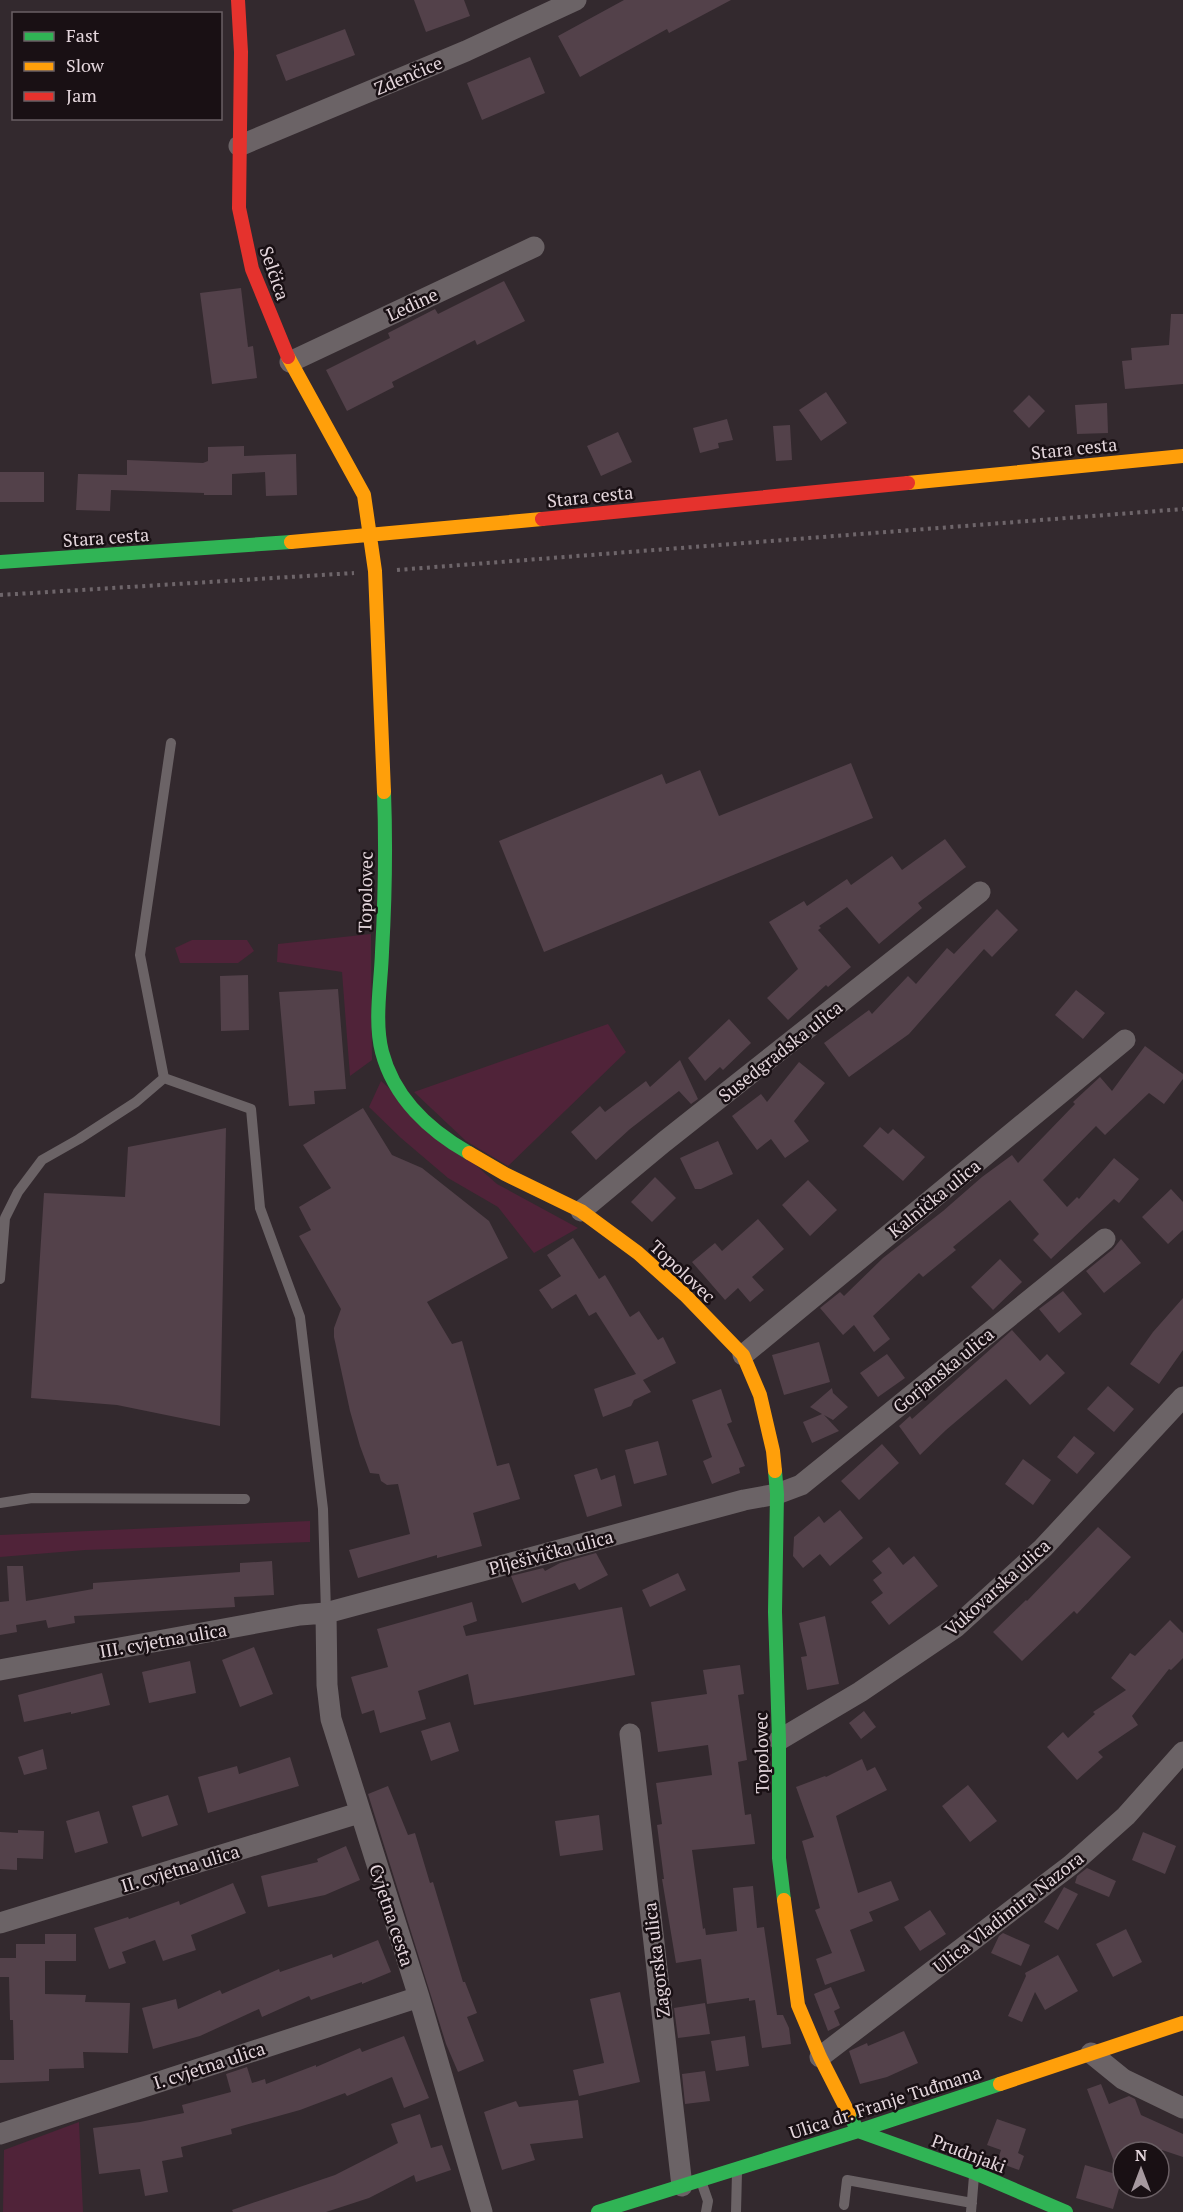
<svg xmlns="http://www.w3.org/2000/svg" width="1183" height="2212" font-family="'PT Serif',serif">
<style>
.green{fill:#502339}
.building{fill:#53414a}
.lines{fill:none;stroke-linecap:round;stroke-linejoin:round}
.path{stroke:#6e656a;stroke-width:4;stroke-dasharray:3 4.5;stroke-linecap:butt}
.lane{stroke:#6b6366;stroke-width:10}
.street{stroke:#6b6366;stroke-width:21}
.fast{stroke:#30b455;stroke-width:14}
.slow{stroke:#ff9f0a;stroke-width:14}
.jam{stroke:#e5322d;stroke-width:14}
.labels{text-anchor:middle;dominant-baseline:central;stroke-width:5;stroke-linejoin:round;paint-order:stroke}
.street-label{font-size:18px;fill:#e4d6dc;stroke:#191014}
</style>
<rect width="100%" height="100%" fill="#33292e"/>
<path class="green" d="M371 934 372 1060 350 1076 342 972 277 962 278 944Z
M192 940H247L254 951 238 963H180L175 948Z
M608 1024 626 1052 508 1166 466 1141 414 1092Z
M381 1081 497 1184 578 1228 534 1253 498 1207 448 1178 401 1138 369 1107Z
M310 1521V1542L85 1550 0 1557V1535Z
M79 2122 83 2212H3L4 2150Z"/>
<path class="building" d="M414 0H464L470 16 426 32Z
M624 0H731L669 33 667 29 580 77 558 36Z
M345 29 355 55 286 81 276 55Z
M530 57 545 93 482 120 467 83Z
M504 281 525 321 477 345 475 340 392 382 394 387 347 411 326 370 390 338 388 333 435 309 438 314Z
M241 288 248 347 253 346 257 378 212 384 200 293Z
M1171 314H1183V384L1125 389 1122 361 1132 360 1131 348 1169 345Z
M826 392 847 423 821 441 799 410Z
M1029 395 1045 411 1029 428 1013 411Z
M1107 403 1108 433 1077 434 1075 405Z
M727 419 733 440 718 443 719 448 700 453 693 428Z
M790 425 792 460 776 461 773 426Z
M618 432 632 462 601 476 587 446Z
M244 446V456L296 454 297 495 266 496 265 472 232 474V495H204V493L111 490 110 511 76 510 78 474 127 475V460L203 463 208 461V447Z
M0 472H44V502H0Z
M851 763 873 818 544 952 499 841 662 774 666 784 700 770 719 816Z
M945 839 966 867 918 903 922 908 879 944 847 907 819 926 821 928 818 930 851 967 828 987 826 985 788 1020 767 998 798 969 769 922 804 901 807 906 847 879 851 885 892 856 902 870Z
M997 909 1018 930 992 957 984 949 909 1034 849 1077 824 1043 869 1010 872 1014 908 976 916 984 947 948 954 954Z
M248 975 249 1030 221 1031 220 976Z
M338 989 346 1089 314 1091 315 1104 289 1106 279 992Z
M1076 990 1105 1013 1083 1039 1055 1015Z
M729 1019 751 1043 723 1070 720 1067 705 1081 688 1058Z
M1145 1046 1183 1074V1079L1164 1104 1149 1093 1105 1135 1096 1126 1043 1180 1067 1207 1077 1197 1079 1199 1114 1158 1139 1179 1119 1203 1114 1199 1051 1259 1033 1240 1039 1234 1010 1200 953 1247 956 1250 923 1277 919 1273 873 1316 890 1339 874 1352 854 1325 843 1335 820 1308 840 1292 844 1296 883 1258 943 1211 982 1177 1012 1155 1018 1163 1075 1104 1073 1102 1100 1077 1112 1091Z
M680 1060 698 1099 691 1104 679 1091 630 1129 596 1160 571 1132 600 1106 605 1112 646 1081 650 1087Z
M799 1062 825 1083 794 1121 809 1141 785 1158 771 1139 757 1150 732 1116 761 1094 767 1102Z
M363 1108 392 1155 422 1168 489 1221 508 1258 427 1302 452 1344 462 1341 497 1466 509 1463 520 1499 473 1513 482 1546 437 1558V1555L358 1578 349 1550 410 1534 398 1484 387 1485 381 1481 379 1474 370 1473 360 1446 350 1411 334 1337V1328L341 1309 299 1236 311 1230 299 1207 331 1188 303 1145Z
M880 1127 888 1134 893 1129 925 1157 903 1181 863 1146Z
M226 1128 220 1426 117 1405 31 1398 44 1193 125 1197 128 1147Z
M718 1141 733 1174 701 1189H695L680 1158Z
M655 1177 676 1198 652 1222 631 1202Z
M808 1180 837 1210 810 1236 782 1205Z
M1171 1189 1183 1202V1230L1168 1244 1142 1217Z
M758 1219 784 1249 752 1277 764 1290 750 1302 738 1288 725 1300 692 1262 715 1243 722 1251Z
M573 1238 599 1279 605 1275 630 1317 639 1311 658 1340 663 1337 676 1363 643 1380 651 1392 634 1400 631 1406 603 1417 594 1389 636 1374 596 1312 589 1316 576 1294 552 1309 539 1290 561 1276 547 1255Z
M1121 1239 1141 1263 1104 1293 1086 1271 1113 1249Z
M1000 1259 1022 1282 993 1310 971 1287Z
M1063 1291 1082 1314 1059 1333 1039 1309Z
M1183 1298V1350L1159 1384 1130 1364 1153 1332Z
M1012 1330 1040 1361 1047 1354 1065 1373 1030 1405 1006 1379 946 1430 920 1455 899 1426 910 1416 912 1419Z
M819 1342 830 1382 784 1395 772 1355Z
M887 1354 905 1378 878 1397 860 1373Z
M1108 1386 1134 1409 1114 1432 1087 1409Z
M832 1388 833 1393 848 1407 833 1420 824 1415 839 1431 812 1443 803 1422 822 1414 810 1407Z
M721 1389 732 1422 727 1424 745 1466 739 1468 740 1473 712 1484 703 1461 712 1457 692 1400Z
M1074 1436 1095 1453 1077 1474 1057 1457Z
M658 1441 667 1475 634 1484 625 1450Z
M882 1444 899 1463 859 1500 841 1481Z
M1023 1459 1051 1480 1033 1505 1005 1484Z
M597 1468 601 1480 615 1475 622 1506 587 1517 574 1475Z
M840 1510 863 1538 830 1566 820 1554 803 1568 793 1556 794 1537 819 1516 824 1523Z
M1098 1527 1131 1557 1077 1614 1074 1611 1022 1661 993 1632 1026 1600 1027 1601Z
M889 1547 903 1565 914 1556 938 1586 889 1625 871 1602 883 1593 873 1580 882 1573 872 1561Z
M596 1553 608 1575 579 1590 575 1583 522 1603 511 1576 543 1568 545 1571 560 1563Z
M272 1561 274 1595 234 1597 235 1607 74 1616 75 1623 48 1628 46 1620 16 1625 17 1632 0 1635V1602L9 1601 7 1566H23L26 1601 93 1589V1583L240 1572V1563Z
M678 1573 686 1590 650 1607 642 1590Z
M472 1602 477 1621 463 1626 466 1636 622 1607 635 1675 474 1705 468 1674 418 1691 426 1719 380 1733 374 1710 362 1714 351 1677 388 1667 377 1629Z
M825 1616 839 1684 807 1690 801 1657 807 1656 799 1623Z
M1170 1620 1183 1633V1658L1171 1670 1169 1669 1132 1716 1138 1725 1098 1752 1103 1757 1077 1780 1047 1747 1063 1732 1068 1738 1095 1714 1093 1712 1126 1690 1111 1678 1130 1653 1135 1656Z
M254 1647 273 1694 240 1707 222 1660Z
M190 1661 196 1693 149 1703 142 1672Z
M740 1665 744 1694 738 1695 747 1760 738 1762 745 1815 751 1814 755 1844 692 1850 703 1929 705 1928 706 1935 737 1931 733 1888 753 1886 757 1928 764 1927 777 2015H783L789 2028 791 2044 762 2048 755 2000 749 2001V1998L707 2004 701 1959 676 1963 662 1879H664L657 1825 662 1824 656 1783 712 1775 708 1745 658 1752 651 1702 707 1694 703 1670Z
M102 1673 110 1705 71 1714V1712L24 1722 18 1695Z
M864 1711 876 1727 861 1739 849 1723Z
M450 1722 459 1751 431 1761 421 1731Z
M43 1749 47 1769 24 1775 18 1757Z
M290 1757 299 1786 208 1813 198 1777 237 1766 239 1774Z
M862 1759 867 1771 875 1767 887 1790 836 1816 858 1893 891 1881 899 1900 869 1912 873 1921 850 1930 865 1971 825 1985 816 1959 832 1953 815 1910 820 1908 802 1841 814 1837 796 1787 825 1776 826 1777Z
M968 1785 997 1821 970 1842 942 1806Z
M388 1786 408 1835 415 1833 430 1883 433 1882 463 1982H465L477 2013 467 2017 484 2061 458 2072 446 2044 368 1794Z
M168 1795 178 1825 142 1837 132 1806Z
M99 1811 108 1843 75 1853 66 1821Z
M599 1815 603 1850 560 1856 555 1821Z
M18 1830 44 1831 43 1859 17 1858V1870L0 1869V1832L18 1833Z
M1143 1832 1176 1846 1165 1874 1132 1860Z
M346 1846 360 1880 325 1895 268 1907 261 1876 318 1862 317 1859Z
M1087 1868 1116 1881 1109 1897 1075 1883 1077 1876Z
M233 1883 246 1913 191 1935 196 1950 163 1961 155 1940 122 1952 126 1963 109 1969 94 1928 128 1917 129 1919 179 1901 180 1905Z
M1064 1887 1078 1894 1058 1930 1044 1922Z
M930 1910 946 1934 920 1951 904 1927Z
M1126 1929 1142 1962 1113 1977 1096 1944Z
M1003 1933 1030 1945 1021 1966 991 1953 999 1936Z
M45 1934H76V1961H45V1994L86 1995 85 2002 130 2003 128 2053 83 2052 84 2068 49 2069V2081L0 2083V2060H14L13 2020H10L9 1977H0V1958H16V1944H45Z
M378 1940 391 1972 362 1984V1982L311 2000 309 1996 262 2017 259 2009 200 2036 153 2049 142 2008 176 1999 178 2009 220 1990 222 1994 279 1969 280 1972 332 1954 333 1958Z
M1058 1955 1078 1991 1045 2010 1035 1992 1022 2022 1008 2016 1026 1976 1025 1973Z
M831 1987 840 2008 834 2011 840 2025 828 2031 814 1994Z
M620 1992 640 2082 579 2096 573 2070 604 2063 590 1999Z
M705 2003 710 2034 678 2038 674 2008Z
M904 2031 918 2063 887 2077 860 2084 849 2051 867 2043 868 2046Z
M404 2036 429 2098 404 2108 392 2077 347 2096 345 2093 300 2110 231 2129 232 2134 181 2147 183 2157 162 2161 168 2192 145 2196 140 2169 99 2174 93 2128 140 2122 184 2113 182 2105 231 2092 226 2074 247 2067 252 2083 265 2079 266 2084 316 2065V2067L360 2048 362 2052Z
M745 2036 749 2066 716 2071 711 2041Z
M705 2071 710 2101 685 2104 682 2074Z
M1101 2084 1109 2104 1129 2096 1135 2099 1141 2115 1183 2134V2157L1162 2150 1161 2152H1123V2175L1113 2209 1076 2198 1085 2165 1119 2175 1087 2089Z
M578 2100 583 2138 530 2144 535 2160 502 2170 484 2112 516 2101 519 2107Z
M420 2114 431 2148 442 2145 451 2170 416 2182 414 2175 369 2198 326 2212H233L232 2210 335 2175 398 2143 391 2124Z
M997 2119 1026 2129 1018 2153 1024 2156 1019 2170 997 2162 1001 2150 987 2145Z"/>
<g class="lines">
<path class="path" d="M397 570 1183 509
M0 595 354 573"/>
<path class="lane" d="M171 743 140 955 164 1078 251 1109 260 1208 300 1317 323 1509 326 1613
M0 1279 5 1218 18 1192 42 1160 79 1139 136 1102 164 1078
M0 1503 32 1498 245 1499
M701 2181 708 2201 706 2212
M844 2205 847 2180 972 2203
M736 2212 737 2172
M971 2212 974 2176"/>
<path class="street" d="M239 146 466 51 576 0
M290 362 534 247
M581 1211 664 1142 980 892
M743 1355 1125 1040
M326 1613 327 1685 331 1719 419 1997 482 2212
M0 1670 300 1615 326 1613 744 1500 777 1494 801 1485 1105 1239
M630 1734 682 2186
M779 1740 860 1692 956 1627 1043 1548 1183 1397
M0 1923 359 1813
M1091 2053 1123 2079 1183 2108
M820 2057 1071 1865 1126 1816 1183 1752
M0 2134 419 1997"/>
<path class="fast" d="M0 562 291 542
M384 792C386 845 385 899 382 952 381 984 374 1021 382 1052 394 1098 430 1131 469 1153
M775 1471 777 1494 775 1612 779 1740V1858L784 1900
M849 2114 858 2131 975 2173 1066 2212
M598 2212 858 2131 1000 2084"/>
<path class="slow" d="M288 357 364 495 375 571 384 792
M908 483 1183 456
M291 542 542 519
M469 1153 505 1174 581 1211 638 1253 685 1295 743 1355 760 1395 773 1451 775 1471
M784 1900 798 2005 820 2057 849 2114
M1000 2084 1183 2023"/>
<path class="jam" d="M238 0 241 52 239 208 252 269 288 357
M542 519 908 483"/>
</g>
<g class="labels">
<g class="street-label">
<text transform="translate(408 75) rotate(-23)">Zdenčice</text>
<text transform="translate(275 273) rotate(71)">Selčica</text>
<text transform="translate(412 304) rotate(-25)">Ledine</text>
<text transform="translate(1074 448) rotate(-6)">Stara cesta</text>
<text transform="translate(590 496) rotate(-6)">Stara cesta</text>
<text transform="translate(106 537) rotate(-4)">Stara cesta</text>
<text transform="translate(365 892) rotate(-89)">Topolovec</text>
<text transform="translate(780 1051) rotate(-38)">Susedgradska ulica</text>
<text transform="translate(934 1198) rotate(-39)">Kalnička ulica</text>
<text transform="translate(683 1271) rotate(43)">Topolovec</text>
<text transform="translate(943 1370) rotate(-39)">Gorjanska ulica</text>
<text transform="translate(551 1552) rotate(-15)">Plješivička ulica</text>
<text transform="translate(997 1587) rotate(-42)">Vukovarska ulica</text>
<text transform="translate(163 1640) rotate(-10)">III. cvjetna ulica</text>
<text transform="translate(761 1753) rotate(-91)">Topolovec</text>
<text transform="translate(180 1868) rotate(-17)">II. cvjetna ulica</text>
<text transform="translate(1008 1912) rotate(-38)">Ulica Vladimira Nazora</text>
<text transform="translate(392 1915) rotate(72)">Cvjetna cesta</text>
<text transform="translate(656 1960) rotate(-97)">Zagorska ulica</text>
<text transform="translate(209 2065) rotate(-18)">I. cvjetna ulica</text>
<text transform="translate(885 2102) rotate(-18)">Ulica dr. Franje Tuđmana</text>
<text transform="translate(969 2153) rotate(21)">Prudnjaki</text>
</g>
</g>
<rect x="12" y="12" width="210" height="108" fill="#191014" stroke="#6a5f64" stroke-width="1.5"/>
<rect x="24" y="32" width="30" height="9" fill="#30b455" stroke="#6a5f64" stroke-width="1.5"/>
<text x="66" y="42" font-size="18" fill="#e4d6dc">Fast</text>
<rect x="24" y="62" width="30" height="9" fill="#ff9f0a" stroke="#6a5f64" stroke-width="1.5"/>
<text x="66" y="72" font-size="18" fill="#e4d6dc">Slow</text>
<rect x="24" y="92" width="30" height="9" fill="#e5322d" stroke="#6a5f64" stroke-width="1.5"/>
<text x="66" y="102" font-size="18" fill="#e4d6dc">Jam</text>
<g transform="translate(1141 2170)"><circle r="28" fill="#191014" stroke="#6a5f64" stroke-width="1.5"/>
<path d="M0-4.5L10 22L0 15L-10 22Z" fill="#a6999f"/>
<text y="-9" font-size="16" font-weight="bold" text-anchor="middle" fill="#e4d6dc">N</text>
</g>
</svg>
